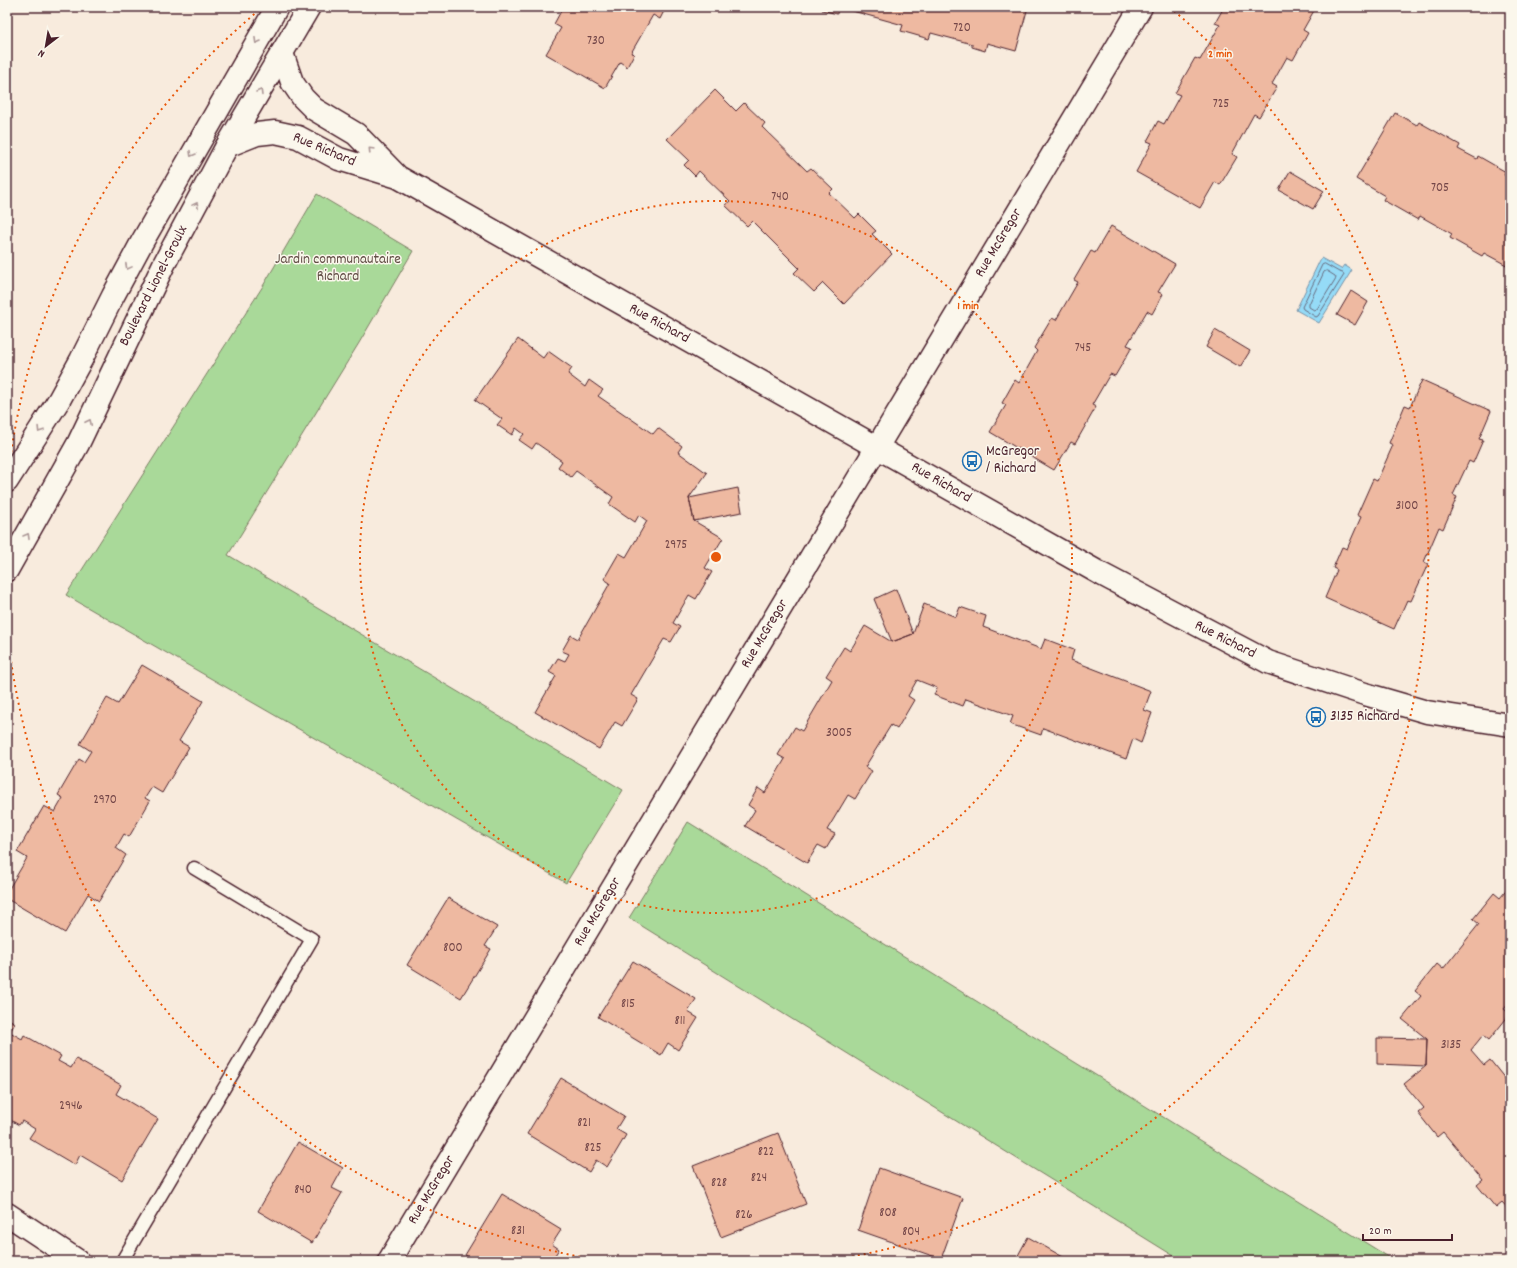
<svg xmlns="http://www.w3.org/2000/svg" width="1517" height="1268" font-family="Dekko,sans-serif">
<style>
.green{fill:#a9d999;stroke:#7a7c62}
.water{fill:#95dbf7;stroke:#7790a5}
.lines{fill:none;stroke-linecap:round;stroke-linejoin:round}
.shore{stroke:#686a7d;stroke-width:1}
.building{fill:#eeb9a1;stroke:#4a1f2b}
.service-casing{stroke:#4a1f2b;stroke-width:15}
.minor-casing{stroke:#4a1f2b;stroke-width:25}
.secondary-casing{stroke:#4a1f2b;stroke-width:25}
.service{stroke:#fbf7ec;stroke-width:12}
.minor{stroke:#fbf7ec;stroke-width:22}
.secondary{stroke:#fbf7ec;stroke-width:22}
.oneway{stroke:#ab9695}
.ring{fill:none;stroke:#e8590c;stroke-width:2;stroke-dasharray:2 4}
.labels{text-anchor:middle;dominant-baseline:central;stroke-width:3;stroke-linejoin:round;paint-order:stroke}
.number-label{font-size:13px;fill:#734648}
.street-label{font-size:15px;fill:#4a1f2b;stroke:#fbf7ec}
.park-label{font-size:15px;fill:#624e46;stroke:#fbf7ec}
.poi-label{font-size:15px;fill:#4a1f2b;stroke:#fbf7ec;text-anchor:start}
.centre{fill:#e8590c;stroke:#fbf7ec;stroke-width:2}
.ring-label{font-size:12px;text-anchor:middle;font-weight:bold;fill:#e8590c;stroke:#fbf7ec;stroke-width:3;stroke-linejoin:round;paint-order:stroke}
</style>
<rect width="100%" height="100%" fill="#f8ebdd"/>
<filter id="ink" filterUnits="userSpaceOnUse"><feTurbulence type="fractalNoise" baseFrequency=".025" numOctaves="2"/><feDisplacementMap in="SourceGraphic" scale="8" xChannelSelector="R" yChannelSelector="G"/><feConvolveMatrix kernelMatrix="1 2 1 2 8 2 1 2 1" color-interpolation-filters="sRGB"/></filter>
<g filter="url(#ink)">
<path class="green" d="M317 194 413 251 359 343 228 555 623 790 566 883 66 595 263 286Z
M688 822 1395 1261H1182L629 918Z"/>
<path class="water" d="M1321 258 1341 269 1344 265 1352 270 1319 323 1296 310Z"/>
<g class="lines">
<path class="shore" d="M1325 264 1339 272 1343 273 1344 275 1318 316 1316 317 1303 309 1302 307 1322 265Z
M1327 271 1335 276 1336 278 1317 309 1314 310 1309 307V304L1324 272Z"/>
</g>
<path class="building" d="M560 7H666L660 19 653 15 631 53 634 54 627 67 620 62 605 88 546 54 561 28 554 24 561 11 558 9Z
M823 7H1028L1016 51 987 43 985 51 972 47V44L931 33 929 39 901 31 903 25 838 7 837 14 822 10Z
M1224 7H1316L1303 30 1308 33 1293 60 1287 57 1272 84 1277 87 1259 117 1254 114 1232 154 1237 157 1220 185 1215 182 1200 208 1136 172 1152 143 1147 141 1158 121 1164 124 1180 95 1175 93 1195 58 1200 60 1220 25 1215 23Z
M715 90 736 111 744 103 765 123 762 127 807 171 811 168 833 189 829 193 855 218 859 214 876 231 872 234 892 254 844 304 823 283 814 292 794 273 799 268 752 221 747 226 725 205 730 201 699 171 695 176 684 165 689 160 667 139Z
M1395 113 1417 125 1419 122 1460 145 1458 149 1477 159 1478 156 1506 172 1504 175 1510 179V267L1484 253 1482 256 1450 238 1452 234 1420 216 1418 220 1383 200 1385 196 1356 179Z
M1290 171 1324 191 1313 209 1279 190Z
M1111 226 1175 264 1158 292 1163 294 1152 314 1147 311 1127 345 1132 347 1115 376 1110 374 1092 405 1096 407 1075 444 1071 442 1054 470 990 432 1006 405 1002 403 1015 380 1019 383 1037 351 1034 348 1052 318 1056 320 1078 282 1074 280 1091 251 1095 253Z
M1351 291 1368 302 1355 325 1337 315Z
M1215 330 1250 351 1240 367 1206 347Z
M518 339 543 358 548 351 572 368 568 374 585 387 589 380 603 390 598 396 653 434 658 428 682 446 678 452 707 473 689 498 694 521 723 538 705 568 712 572 696 599 689 595 673 623 680 627 671 642 664 639 631 695 638 699 622 726 615 722 599 749 535 712 556 676 549 672 558 658 565 661 569 654 562 651 571 635 578 639 610 583 604 579 619 553 626 557 647 521 639 515 635 522 609 504 613 497 576 471 571 477 558 467 562 461 536 443 532 449 519 440 524 434 516 428 512 435 497 425 502 419 475 400Z
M1510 358V369L1506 367Z
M1422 380 1491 411 1479 439 1483 440 1473 463 1469 461 1453 495 1457 497 1443 529 1439 527 1424 562 1428 564 1411 601 1407 600 1394 629 1325 598 1337 570 1333 568 1342 547 1347 549 1361 517 1357 515 1373 479 1377 481 1393 445 1389 443 1405 405 1410 407Z
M738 488 742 512 694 521 689 498Z
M896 589 913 634 892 642 874 599Z
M924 604 956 617 960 607 986 616 983 627 1041 649 1045 639 1074 650 1071 660 1151 691 1144 710 1152 713 1141 743 1133 739 1126 759 1043 728 1041 735 1010 724 1013 716 966 699 963 706 934 695 937 688 917 680 908 696 914 700 897 729 891 725 865 767 872 771 855 799 848 795 827 830 835 834 826 849 818 845 807 863 745 826 755 810 748 805 758 788 765 793 785 759 778 755 795 727 802 731 832 680 826 676 844 647 850 651 865 626 892 642 913 634Z
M142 665 203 701 179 741 189 747 162 793 152 787 145 798 150 801 129 837 124 834 116 848 126 855 99 901 88 894 65 933 7 899V892L27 858 17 852 44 806 55 812 63 798 58 795 79 759 84 762 91 751 80 744 107 698 118 704Z
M1510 886V1002L1504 1009 1510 1014 1489 1040 1483 1035 1471 1050 1484 1065 1490 1060 1510 1085 1505 1090 1510 1096V1212L1502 1203 1496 1208 1477 1185 1483 1180 1443 1132 1437 1137 1418 1113 1424 1108 1404 1084 1426 1066 1427 1039 1402 1019 1421 996 1415 991 1437 964 1443 969 1479 924 1473 919 1494 893 1500 898Z
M448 898 497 927 485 946 491 949 461 998 407 965Z
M633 961 696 999 688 1012 698 1018 678 1050 668 1043 661 1055 598 1017Z
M7 1018 15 1023 10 1032 22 1039 24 1035 61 1056 58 1061 71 1068 76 1059 121 1085 116 1094 158 1119 122 1180 80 1155 75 1165 29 1138 35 1129 22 1121 19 1125 7 1118Z
M1377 1038 1427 1039 1426 1066 1377 1064Z
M561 1078 624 1116 616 1129 626 1135 607 1167 596 1160 589 1172 527 1134Z
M778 1133 806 1204 721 1237 693 1166Z
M298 1142 343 1168 332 1188 342 1193 312 1243 258 1211Z
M879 1168 963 1198 941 1259 858 1230Z
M502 1194 561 1230 552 1244 559 1249 551 1261H475L465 1255Z
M1028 1237 1070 1261H1015Z"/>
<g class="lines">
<defs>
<path id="service" d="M122 1261 312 939 194 868"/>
<path id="minor" d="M282 53 292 82 303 98 314 109 356 134 396 175
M227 146 257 134 275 132 298 137 339 159 398 177 1103 575 1268 662 1365 694 1427 712 1510 725
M7 1214 78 1261
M389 1261 1141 7"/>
<path id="secondary" d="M7 481 59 400 81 360 113 296 142 242 277 7
M7 570 78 444 164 264 227 146 309 7"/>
</defs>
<use href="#service" class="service-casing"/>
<use href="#minor" class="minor-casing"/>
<use href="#secondary" class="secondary-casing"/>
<use href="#service" class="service"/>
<use href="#minor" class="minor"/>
<use href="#secondary" class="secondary"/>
</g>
<defs><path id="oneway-chevron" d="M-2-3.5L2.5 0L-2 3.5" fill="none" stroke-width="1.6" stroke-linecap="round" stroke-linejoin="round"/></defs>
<g class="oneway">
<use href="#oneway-chevron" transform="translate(257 41) rotate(120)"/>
<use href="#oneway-chevron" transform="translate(260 92) rotate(-59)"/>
<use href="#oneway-chevron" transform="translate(371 150) rotate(-134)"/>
<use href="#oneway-chevron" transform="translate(192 154) rotate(120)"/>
<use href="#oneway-chevron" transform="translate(196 205) rotate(-62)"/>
<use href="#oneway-chevron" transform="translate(128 267) rotate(118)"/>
<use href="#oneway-chevron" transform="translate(89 422) rotate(-65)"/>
<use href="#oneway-chevron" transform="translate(40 430) rotate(122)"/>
<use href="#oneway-chevron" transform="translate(27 536) rotate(-60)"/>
</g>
</g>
<g class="ring">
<circle cx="716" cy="557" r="356"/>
<path d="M598 1260A713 713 0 0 1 8 638M8 476A713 713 0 0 1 258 11M1174 11A713 713 0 0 1 834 1260"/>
</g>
<defs>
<symbol id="bus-ring" viewBox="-11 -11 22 22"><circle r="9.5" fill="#fbf7ec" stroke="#1f6fb2" stroke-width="1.5"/><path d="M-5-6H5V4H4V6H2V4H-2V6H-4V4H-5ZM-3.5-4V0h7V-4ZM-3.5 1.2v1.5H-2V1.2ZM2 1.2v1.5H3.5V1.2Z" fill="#1f6fb2"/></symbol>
</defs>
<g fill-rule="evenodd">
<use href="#bus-ring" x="961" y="450" width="22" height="22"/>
<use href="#bus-ring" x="1305" y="706" width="22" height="22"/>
</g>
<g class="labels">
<g class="number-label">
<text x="962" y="28">720</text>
<text x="596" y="41">730</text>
<text x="1221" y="104">725</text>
<text x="1440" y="188">705</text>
<text x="780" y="197">740</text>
<text x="1083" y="348">745</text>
<text x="1407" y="506">3100</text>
<text x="676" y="545">2975</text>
<text x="839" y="733">3005</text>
<text x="105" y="800">2970</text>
<text x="453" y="948">800</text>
<text x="628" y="1004">815</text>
<text x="680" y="1021">811</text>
<text x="1451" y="1045">3135</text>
<text x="71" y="1106">2946</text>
<text x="584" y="1123">821</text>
<text x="593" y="1148">825</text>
<text x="766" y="1152">822</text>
<text x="759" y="1178">824</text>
<text x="719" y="1183">828</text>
<text x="303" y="1190">840</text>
<text x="888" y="1213">808</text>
<text x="744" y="1215">826</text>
<text x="518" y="1231">831</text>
<text x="911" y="1232">804</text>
</g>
<g class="street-label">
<text transform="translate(324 150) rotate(23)">Rue Richard</text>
<text transform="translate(999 243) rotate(-59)">Rue McGregor</text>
<text transform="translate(154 286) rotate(-63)">Boulevard Lionel-Groulx</text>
<text transform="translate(659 324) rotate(29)">Rue Richard</text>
<text transform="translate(941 483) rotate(30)">Rue Richard</text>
<text transform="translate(765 634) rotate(-59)">Rue McGregor</text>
<text transform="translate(1225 640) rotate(27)">Rue Richard</text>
<text transform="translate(598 912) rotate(-59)">Rue McGregor</text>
<text transform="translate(432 1190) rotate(-59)">Rue McGregor</text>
</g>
<g class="park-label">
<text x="338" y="260">Jardin communautaire<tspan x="338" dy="17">Richard</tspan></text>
</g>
<g class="poi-label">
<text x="986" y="452">McGregor<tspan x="986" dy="17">/ Richard</tspan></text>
<text x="1330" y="717">3135 Richard</text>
</g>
</g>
<circle cx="716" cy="557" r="6" class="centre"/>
<g class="ring-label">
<text x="1220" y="57">2 min</text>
<text x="968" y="309">1 min</text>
</g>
<rect width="1517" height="1268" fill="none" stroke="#fbf7ec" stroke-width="24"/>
<rect x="12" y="12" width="1493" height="1244" fill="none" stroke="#4a1f2b" stroke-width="1.5" filter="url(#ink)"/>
<g transform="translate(46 46) rotate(211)" stroke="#fbf7ec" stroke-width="3" paint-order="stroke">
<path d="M0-3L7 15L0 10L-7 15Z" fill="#4a1f2b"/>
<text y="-6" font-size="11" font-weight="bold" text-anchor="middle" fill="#4a1f2b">N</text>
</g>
<path d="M1363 1234v6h89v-6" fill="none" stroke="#4a1f2b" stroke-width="2"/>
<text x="1369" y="1234" font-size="12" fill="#4a1f2b" stroke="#fbf7ec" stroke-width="3" paint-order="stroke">20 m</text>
</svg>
